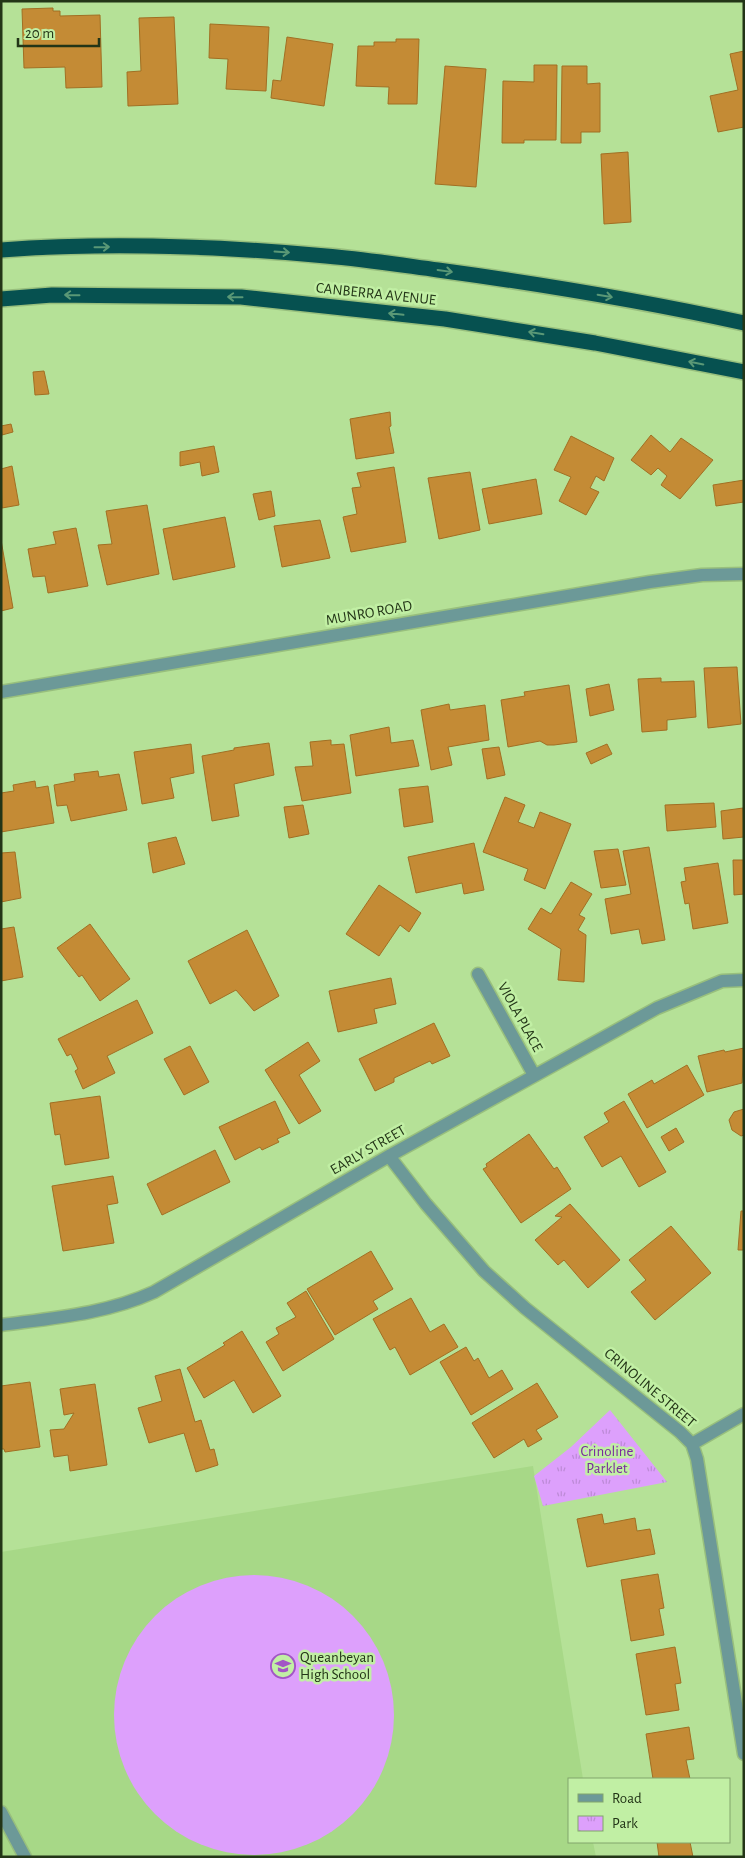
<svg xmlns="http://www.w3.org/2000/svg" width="745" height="1858" font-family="'Alegreya Sans',sans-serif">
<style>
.built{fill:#a7d887}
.green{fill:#dda0fc}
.park{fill:url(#park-tufts)}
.building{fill:#c48b35;stroke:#a16f23}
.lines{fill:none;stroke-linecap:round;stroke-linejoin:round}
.lane-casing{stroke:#98bf7d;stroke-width:15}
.street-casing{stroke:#98bf7d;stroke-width:15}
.highway-casing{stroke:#98bf7d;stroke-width:18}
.lane{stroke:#6c9998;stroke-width:12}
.street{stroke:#6c9998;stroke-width:12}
.highway{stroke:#065150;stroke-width:15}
.oneway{stroke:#5a9876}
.labels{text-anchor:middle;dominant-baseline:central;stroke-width:5;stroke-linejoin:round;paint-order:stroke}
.street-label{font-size:15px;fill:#233517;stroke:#c1efa4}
.park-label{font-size:15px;fill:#79299c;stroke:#c1efa4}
.poi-label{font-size:15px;fill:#233517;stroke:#c1efa4;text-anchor:start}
</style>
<defs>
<pattern id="park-tufts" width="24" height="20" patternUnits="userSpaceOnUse" patternTransform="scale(1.25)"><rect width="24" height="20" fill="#dda0fc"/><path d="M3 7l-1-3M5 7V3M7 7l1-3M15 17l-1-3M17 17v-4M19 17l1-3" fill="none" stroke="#bd8ad7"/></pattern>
</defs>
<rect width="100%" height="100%" fill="#b5e197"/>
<path class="built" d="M533 1466 583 1779H569V1842H593L596 1857H1V1552Z"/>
<path class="green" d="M114 1715a140 140 0 1 1 280 0a140 140 0 1 1-280 0Z"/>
<path class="park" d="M610 1410 667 1482 543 1506 534 1476 571 1447Z"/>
<path class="building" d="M53 8V11H60V16L100 15 102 87 66 88 65 67 24 68 22 9Z
M174 17 178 104 128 106 127 72 141 71 139 18Z
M210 24 269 27 266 91 226 89 228 59 209 58Z
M287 37 333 44 324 106 271 98 273 80 281 81Z
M396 39H419L417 104H388L389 87 356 86 358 46H374V42H396Z
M744 51V127L718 132 710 96 738 90 730 54Z
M534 65H557L556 140H524V143H502L503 81 534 82Z
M445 66 486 69 476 187 435 184Z
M562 66H587V84L600 83V132H581V143H561Z
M628 152 631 222 604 224 601 154Z
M44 371 49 394 35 395 33 372Z
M390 412 391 426 389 427 394 453 356 459 350 419Z
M11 424 13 432 2 435 1 426Z
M651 435 670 452 681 438 713 460 680 499 661 485 667 476 658 468 651 475 631 460Z
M571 436 614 458 604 481 596 476 590 488 599 492 586 515 559 501 571 477 554 470Z
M214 446 219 472 202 476 200 462 180 466V452Z
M12 466 19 505 2 508 1 469Z
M394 467 406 542 351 552 343 517 357 514 352 488 361 487 357 473Z
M470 472 480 530 439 539 428 478Z
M536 479 542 514 489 524 482 489Z
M744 480V502L716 506 713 485Z
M271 491 275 516 259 520 253 494Z
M147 505 159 574 107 585 98 545 112 544 106 511Z
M225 517 235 567 173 580 163 529Z
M320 520 330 558 282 567 274 526Z
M76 528 88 586 48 593 45 576 33 577 28 549 56 544 53 532Z
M1 540 13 608 1 611Z
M737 667 741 724 708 728 704 668Z
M661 678V682L694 681 696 717 667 720V730L642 732 638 679Z
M609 684 614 710 590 716 586 689Z
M569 685 577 742 554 745H547L540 741 508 747 501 700 525 696 524 692Z
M449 704 450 710 485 705 489 740 448 747 452 765 431 770 421 710Z
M389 727 391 743 413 740 419 766 356 776 350 735Z
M331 740V745L344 744 351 793 302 801 295 767 313 766 310 742Z
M269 743 274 775 234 784 239 816 212 821 202 756 234 750V748Z
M191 744 194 773 170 778 174 798 142 804 134 752Z
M607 744 612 754 591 764 586 753Z
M499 747 505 775 487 779 482 749Z
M98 771 99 777 119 774 127 810 71 821 67 805 57 806 54 785 75 781 74 774Z
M35 781 36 788 48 786 54 823 1 832V793L14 791 13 785Z
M428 786 433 822 404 827 399 789Z
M505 797 525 805 518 822 534 828 540 812 571 824 545 889 524 880 528 869 483 852Z
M714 803 716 827 667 831 665 805Z
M303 805 309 834 289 838 284 807Z
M743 808 744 837 723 839 721 811Z
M176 837 185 864 153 873 148 843Z
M474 843 484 890 464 894 462 883 416 893 408 857Z
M649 847 665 940 642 944 639 929 611 934 605 899 631 894 623 851Z
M618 849 626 885 601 888 594 851Z
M15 852 21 898 1 902V853Z
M733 860H744V894L734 895Z
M718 863 728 923 693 929 689 903 685 904 681 882 686 881 684 868Z
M571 882 592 894 579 915 585 918 578 930 586 935 584 982 558 980 561 949 528 929 541 908 551 914Z
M379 885 421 913 409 932 400 925 379 956 346 934Z
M90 924 130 979 100 1001 82 975 79 977 57 948Z
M14 927 23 977 1 981V929Z
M247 930 279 996 254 1011 236 990 210 1004 188 961Z
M391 978 396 1004 374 1009 377 1023 338 1032 329 991Z
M137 1000 153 1033 107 1056 115 1073 83 1089 75 1071 78 1069 71 1054 67 1056 58 1039Z
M434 1023 450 1056 432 1064 430 1061 394 1078V1082L375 1091 359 1059Z
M308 1042 320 1061 299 1075 321 1111 299 1124 265 1070Z
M190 1046 209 1082 184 1095 164 1059Z
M744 1048 742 1083 707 1092 698 1056 724 1050 725 1052Z
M687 1065 704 1095 647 1128 628 1094 652 1080 654 1084Z
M100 1096 109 1158 65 1165 60 1134 55 1135 50 1103Z
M275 1101 290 1133 277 1139 279 1142 262 1150 260 1147 235 1160 219 1127Z
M624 1101 666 1172 639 1187 621 1156 602 1167 584 1137 609 1122 604 1113Z
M744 1109V1135L741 1136 732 1130 729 1120 734 1112Z
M676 1128 684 1142 669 1151 661 1137Z
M529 1134 554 1169 557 1167 571 1189 521 1223 483 1169 487 1167 486 1164Z
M215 1150 230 1182 162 1215 147 1184Z
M113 1176 118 1203 107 1205 114 1243 63 1251 52 1186Z
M570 1204 620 1260 588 1288 564 1260 558 1265 535 1240 562 1217 555 1216Z
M741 1211H744V1250H738Z
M671 1226 711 1273 655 1320 631 1292 646 1280 629 1260Z
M371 1251 393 1289 373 1301 378 1309 335 1335 307 1289Z
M306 1291 334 1339 283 1371 266 1342 279 1334 276 1328 296 1317 287 1303Z
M411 1298 430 1332 444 1324 458 1347 410 1375 395 1347 390 1350 373 1319Z
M242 1331 281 1396 253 1413 234 1380 204 1398 187 1368 225 1345 223 1343Z
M466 1347 474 1361 478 1358 489 1378 502 1370 513 1389 471 1415 440 1362Z
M180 1369 195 1422 201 1420 210 1450 214 1449 218 1465 196 1472 184 1433 149 1443 138 1408 162 1401 155 1376Z
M30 1382 40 1447 5 1452 4 1449H1V1386Z
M537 1383 558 1417 536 1430 542 1439 528 1447 524 1439 494 1458 472 1423Z
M95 1384 107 1465 70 1471 68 1455 54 1457 50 1430 64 1429 74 1413 64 1415 60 1389Z
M602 1514 604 1524 635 1518 637 1531 650 1529 655 1554 587 1567 577 1519Z
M658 1574 664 1608 659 1609 664 1635 631 1641 621 1580Z
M675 1647 681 1683 675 1684 679 1710 646 1715 636 1654Z
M689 1727 694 1759 686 1760 690 1779H653L646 1734Z
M657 1842H690L693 1857H659Z"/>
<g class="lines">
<defs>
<path id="lane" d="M1 1812 25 1857"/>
<path id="street" d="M1 692 650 582 702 575 744 574
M478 974 534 1075
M389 1156 426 1204 484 1271 525 1308 680 1432 692 1444 697 1459 744 1754
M1 1325C53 1318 106 1314 154 1292L389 1156 657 1008 722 981 744 980
M692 1444 744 1414"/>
<path id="highway" d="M1 250C109 242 218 246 326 256 363 259 401 265 438 270 541 284 643 301 744 323
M1 299 52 295 241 297 445 319 595 343 744 372"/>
</defs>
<use href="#lane" class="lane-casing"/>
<use href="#street" class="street-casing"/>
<use href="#highway" class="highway-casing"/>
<use href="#lane" class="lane"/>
<use href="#street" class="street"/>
<use href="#highway" class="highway"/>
</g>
<defs><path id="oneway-shaft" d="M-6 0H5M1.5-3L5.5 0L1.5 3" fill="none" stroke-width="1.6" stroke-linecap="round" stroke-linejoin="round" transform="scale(1.25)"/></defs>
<g class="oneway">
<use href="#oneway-shaft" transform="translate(102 247) rotate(-1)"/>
<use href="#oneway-shaft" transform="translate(282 252) rotate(4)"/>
<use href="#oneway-shaft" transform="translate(445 271) rotate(8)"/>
<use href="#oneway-shaft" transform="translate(72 295) rotate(-179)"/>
<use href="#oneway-shaft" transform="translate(605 296) rotate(10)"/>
<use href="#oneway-shaft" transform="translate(235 297) rotate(-179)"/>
<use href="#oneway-shaft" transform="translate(396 314) rotate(-174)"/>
<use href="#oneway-shaft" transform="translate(536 333) rotate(-171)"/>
<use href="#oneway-shaft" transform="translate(696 363) rotate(-169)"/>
</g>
<defs>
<symbol id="school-ring" viewBox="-11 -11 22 22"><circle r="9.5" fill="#c1efa4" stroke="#a255c6" stroke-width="1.5"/><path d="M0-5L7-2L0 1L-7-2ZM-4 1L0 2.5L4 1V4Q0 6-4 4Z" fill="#a255c6"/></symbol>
</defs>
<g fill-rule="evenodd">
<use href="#school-ring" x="269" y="1652" width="28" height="28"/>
</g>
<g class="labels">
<g class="street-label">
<text transform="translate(376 294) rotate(6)">CANBERRA AVENUE</text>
<text transform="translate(369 613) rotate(-10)">MUNRO ROAD</text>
<text transform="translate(520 1017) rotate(61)">VIOLA PLACE</text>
<text transform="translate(368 1150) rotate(-30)">EARLY STREET</text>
<text transform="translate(650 1388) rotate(40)">CRINOLINE STREET</text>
</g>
<g class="park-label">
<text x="607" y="1451">Crinoline<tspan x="607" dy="17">Parklet</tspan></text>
</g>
<g class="poi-label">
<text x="300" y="1657">Queanbeyan<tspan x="300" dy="17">High School</tspan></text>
</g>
</g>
<rect width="745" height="1858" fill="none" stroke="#233517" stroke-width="5"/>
<rect x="568" y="1778" width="162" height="65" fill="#c1efa4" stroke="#82a56c"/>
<rect x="578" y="1794" width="25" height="8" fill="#6c9998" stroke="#82a56c"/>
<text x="612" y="1803" font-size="15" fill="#233517">Road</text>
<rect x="578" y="1816" width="25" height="15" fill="url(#park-tufts)" stroke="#82a56c"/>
<text x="612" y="1828" font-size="15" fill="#233517">Park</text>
<path d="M18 38v8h81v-8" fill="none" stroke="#233517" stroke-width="2.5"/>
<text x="25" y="38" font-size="15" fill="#233517" stroke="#c1efa4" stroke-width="4" paint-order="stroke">20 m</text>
</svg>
